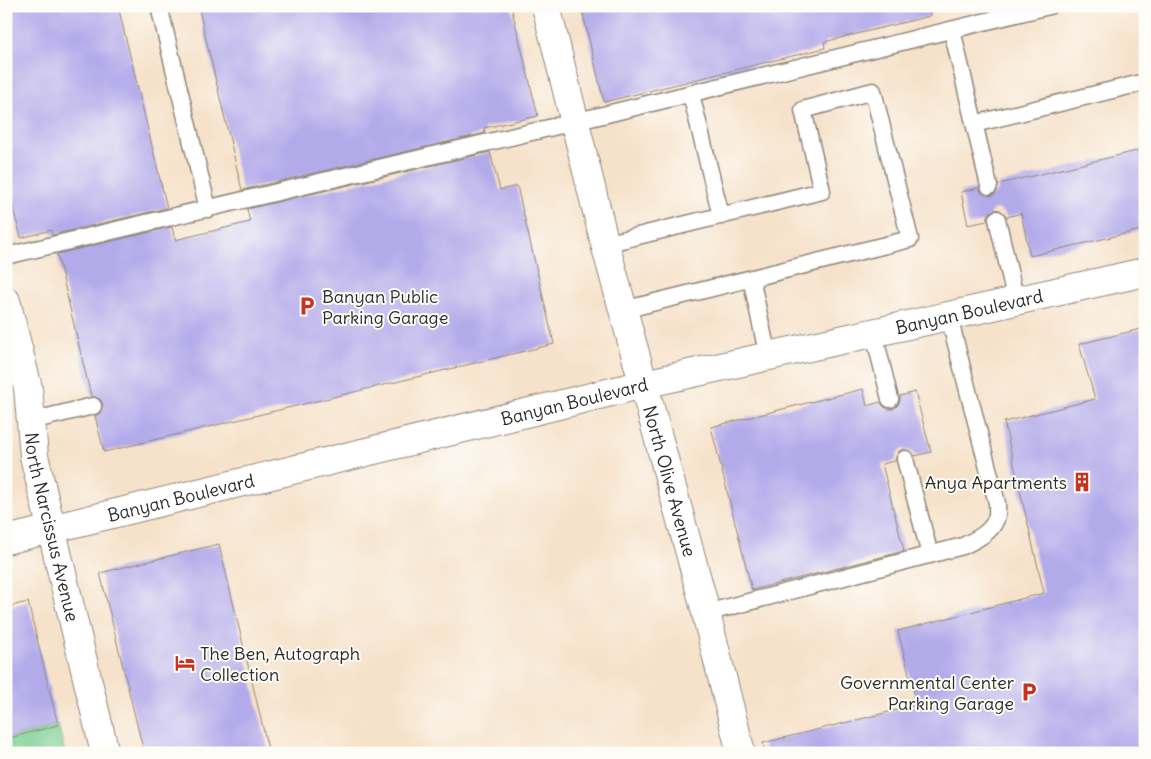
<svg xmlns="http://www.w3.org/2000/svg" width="1151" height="759" font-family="Delius,sans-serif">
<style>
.green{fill:#78cd90;stroke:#527c5e}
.building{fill:#b3aaea}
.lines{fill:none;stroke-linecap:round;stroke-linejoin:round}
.lane-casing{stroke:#90867a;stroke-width:19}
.street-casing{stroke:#90867a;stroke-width:30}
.secondary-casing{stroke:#90867a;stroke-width:30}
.lane{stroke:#fff;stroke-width:16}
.street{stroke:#fff;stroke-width:28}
.secondary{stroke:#fff;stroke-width:28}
.labels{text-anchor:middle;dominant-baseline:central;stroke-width:4;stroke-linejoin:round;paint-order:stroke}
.poi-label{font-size:18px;fill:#2b2b2b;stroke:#fdfcf7;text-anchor:start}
.street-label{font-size:18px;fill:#2b2b2b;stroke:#fdfcf7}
</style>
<rect width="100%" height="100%" fill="#fdfcf7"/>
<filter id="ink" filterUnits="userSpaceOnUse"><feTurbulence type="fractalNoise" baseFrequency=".02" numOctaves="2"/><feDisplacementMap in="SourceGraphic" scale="10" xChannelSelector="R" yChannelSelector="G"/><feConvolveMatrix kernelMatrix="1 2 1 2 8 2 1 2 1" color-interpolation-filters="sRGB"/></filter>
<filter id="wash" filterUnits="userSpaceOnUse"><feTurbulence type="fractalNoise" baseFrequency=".0096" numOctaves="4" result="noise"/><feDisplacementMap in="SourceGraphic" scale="20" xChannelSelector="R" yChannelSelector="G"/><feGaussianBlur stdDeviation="1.12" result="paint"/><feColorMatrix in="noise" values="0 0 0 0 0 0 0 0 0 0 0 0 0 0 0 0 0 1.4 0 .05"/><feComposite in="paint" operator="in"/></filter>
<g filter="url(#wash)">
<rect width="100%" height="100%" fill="#f6e2ca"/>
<path class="green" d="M58 725 65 753H6V739Z"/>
<g id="blocks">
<path class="building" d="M6 6H118L167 208 52 235 51 230 21 238 6 181Z
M198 6H511L538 116 484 128 485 133 242 190Z
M581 6H929L930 16 824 42 825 48 604 102Z
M1145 149V229L1030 256 1021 213 1007 217 1000 210 994 209 988 216 987 221 968 225 961 192 979 188 982 193 991 196 996 193 999 184Z
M490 152 500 190 517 186 554 344 104 452 95 416 100 413 103 404 100 399 91 396 57 254 172 227 175 240 250 222 247 209Z
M1145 328V753H765L763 743 917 705 898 631 1044 593 1004 422 1095 399 1079 344Z
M863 389 867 406 880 402 883 406 888 409H893L897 406 900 401V396L915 392 931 452 915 456 912 452 903 449 898 452 895 461 882 464 904 551 752 590 711 427Z
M219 544 269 753H144L100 573Z
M28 602 58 725 6 739V607Z"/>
</g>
</g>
<g filter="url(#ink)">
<use href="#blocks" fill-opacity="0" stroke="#90867a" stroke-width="1"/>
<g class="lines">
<defs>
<path id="lane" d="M159 6 208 209
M952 30 989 186
M691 94 721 216
M974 124 1145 82
M997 219 1016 301
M605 244 822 191 803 110 873 91 910 239 623 310
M6 256 574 122 1049 6
M751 278 768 357
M874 334 890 399
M31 421 93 406
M905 459 930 555
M706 613 963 546C975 540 991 533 996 519 998 514 997 507 997 503L949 317"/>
<g id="street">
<path id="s1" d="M6 301 28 388 34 456 105 753"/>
</g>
<g id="secondary">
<path id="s2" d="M546 6 605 244 702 597 741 753"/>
<path id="s3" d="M6 540 644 384 1145 272"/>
</g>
</defs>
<use href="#lane" class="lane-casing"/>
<use href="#street" class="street-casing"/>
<use href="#secondary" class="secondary-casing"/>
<use href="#lane" class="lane"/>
<use href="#street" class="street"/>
<use href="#secondary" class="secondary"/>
</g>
</g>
<defs>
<symbol id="parking-bare" viewBox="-9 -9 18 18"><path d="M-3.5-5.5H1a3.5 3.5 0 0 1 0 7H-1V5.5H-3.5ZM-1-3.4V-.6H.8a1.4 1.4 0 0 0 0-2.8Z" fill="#c8321e" stroke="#fdfcf7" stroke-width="2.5" paint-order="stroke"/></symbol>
<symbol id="building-bare" viewBox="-9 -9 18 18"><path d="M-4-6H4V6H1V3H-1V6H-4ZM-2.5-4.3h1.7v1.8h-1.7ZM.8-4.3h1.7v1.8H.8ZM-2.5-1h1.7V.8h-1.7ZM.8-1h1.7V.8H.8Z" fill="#c8321e" stroke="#fdfcf7" stroke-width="2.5" paint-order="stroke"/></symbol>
<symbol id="hotel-bare" viewBox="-9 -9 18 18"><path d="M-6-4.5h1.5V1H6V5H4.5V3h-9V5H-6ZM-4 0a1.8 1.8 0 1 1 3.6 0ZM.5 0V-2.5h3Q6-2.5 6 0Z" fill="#c8321e" stroke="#fdfcf7" stroke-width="2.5" paint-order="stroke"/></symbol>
</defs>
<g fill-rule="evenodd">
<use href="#parking-bare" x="293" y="292" width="28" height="28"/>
<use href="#building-bare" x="1068" y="468" width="28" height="28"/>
<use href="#hotel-bare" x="171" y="649" width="28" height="28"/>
<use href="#parking-bare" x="1015" y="678" width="28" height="28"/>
</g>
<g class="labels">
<g class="poi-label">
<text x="322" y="296">Banyan Public<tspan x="322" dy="21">Parking Garage</tspan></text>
<text x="1067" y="482" text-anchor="end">Anya Apartments</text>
<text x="200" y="653">The Ben, Autograph<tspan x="200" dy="21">Collection</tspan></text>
<text x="1014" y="682" text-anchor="end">Governmental Center<tspan x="1014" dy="21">Parking Garage</tspan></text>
</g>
<g class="street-label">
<text stroke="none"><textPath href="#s3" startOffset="990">Banyan Boulevard</textPath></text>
<text stroke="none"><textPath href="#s3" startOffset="585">Banyan Boulevard</textPath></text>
<text stroke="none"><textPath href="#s2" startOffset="491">North Olive Avenue</textPath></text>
<text stroke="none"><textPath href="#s3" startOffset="180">Banyan Boulevard</textPath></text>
<text stroke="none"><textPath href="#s1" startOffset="231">North Narcissus Avenue</textPath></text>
</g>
</g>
<rect width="1151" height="759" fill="none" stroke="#fdfcf7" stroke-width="25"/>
</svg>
